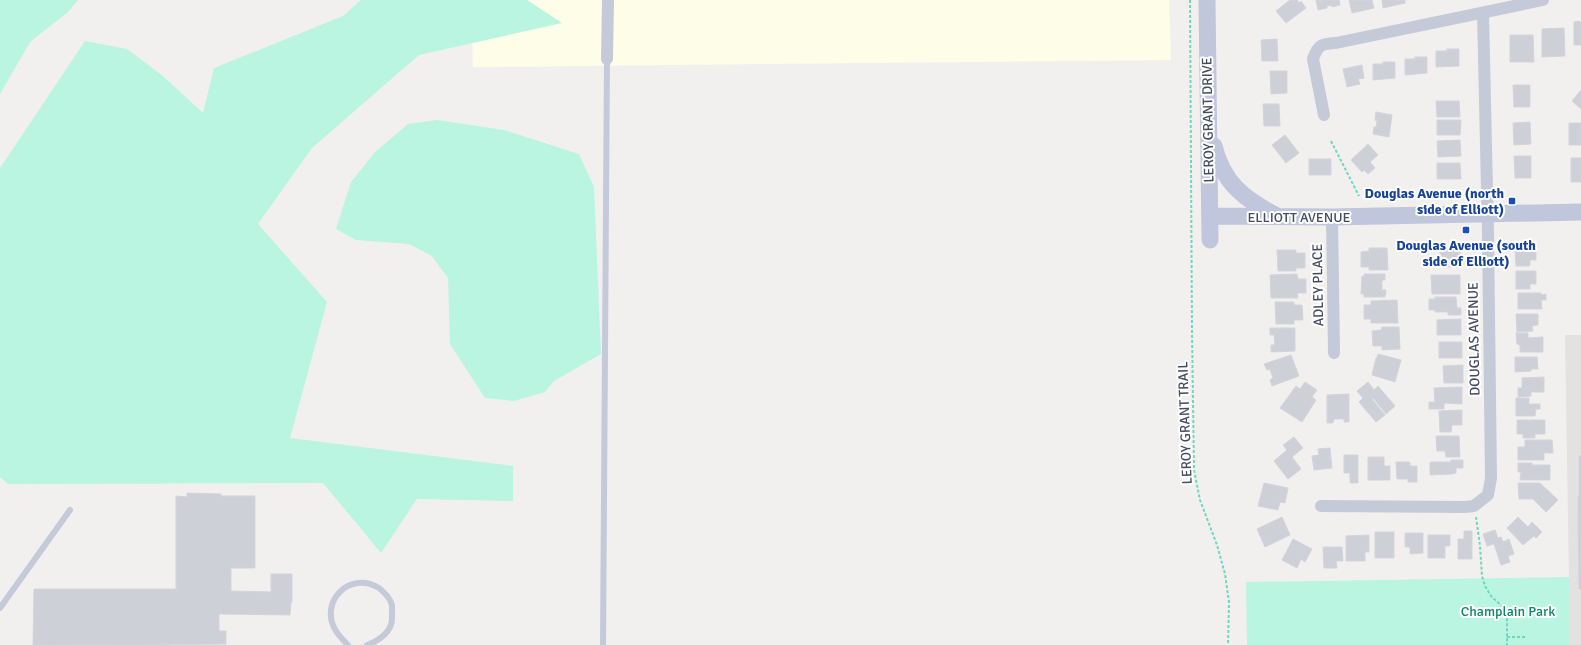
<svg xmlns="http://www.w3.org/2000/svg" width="1581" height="645" font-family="Signika,sans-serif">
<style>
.commercial{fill:#fefee8}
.education{fill:#e4e1e1}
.green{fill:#b9f5e0}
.building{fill:#ced0d8;stroke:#d3d3dc}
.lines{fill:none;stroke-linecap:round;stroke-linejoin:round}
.path{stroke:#6dd7bf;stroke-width:2;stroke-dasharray:3 2;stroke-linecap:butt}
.lane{stroke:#c5cad9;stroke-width:6}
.street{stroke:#c5cad9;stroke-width:12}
.secondary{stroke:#c0c6db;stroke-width:17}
.transit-dot{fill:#1a4fb4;stroke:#fff;stroke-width:1.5}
.labels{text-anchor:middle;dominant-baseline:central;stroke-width:4;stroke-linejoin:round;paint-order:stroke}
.street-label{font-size:14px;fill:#454c60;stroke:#fff}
.transit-label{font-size:14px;font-weight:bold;fill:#164399;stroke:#fff;text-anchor:end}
.park-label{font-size:14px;fill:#0c8568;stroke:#fff}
</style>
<rect width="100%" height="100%" fill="#f2f0ef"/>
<path class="commercial" d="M471 0H1169L1171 60 473 67Z"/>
<path class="education" d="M1565 335H1581V645H1570Z"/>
<path class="green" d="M0 0H78L68 12 30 42 0 94Z
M361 0H527L562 23 419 55 312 148 258 224 327 302 290 438 513 466V501L417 499 381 553 323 483 8 484 0 477V168L85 41 127 49 163 76 203 113 214 68 343 16Z
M437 120 504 130 579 154 594 187 601 354 554 381 545 392 514 401 485 398 450 344 448 278 432 256 409 244 356 240 336 229 351 182 375 152 408 124Z
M1569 577 1570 645H1247L1246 582Z"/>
<path class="building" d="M1290 0H1297L1299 3 1301 1 1306 8 1286 23 1276 11Z
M1316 0H1339L1340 5 1332 7V5L1327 6V8L1318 10Z
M1349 0H1372L1374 8 1352 13Z
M1382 0H1405V3L1383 8Z
M1579 21 1581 23V45H1574V22Z
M1564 28 1565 56 1542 57V29Z
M1510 35H1533L1534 62H1510Z
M1277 39 1278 61H1262L1261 40Z
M1447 49H1459V66L1436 67V51H1447Z
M1415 57H1427V73L1405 75V59H1415Z
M1383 62H1395V78L1373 80V64H1383Z
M1362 65 1364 78 1358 79 1360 84 1347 87 1343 69Z
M1270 71H1287V93L1271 94Z
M1513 85H1530V107H1514Z
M1581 90V109L1572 101Z
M1436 101H1459L1460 117H1437Z
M1263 104H1279L1280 126H1264Z
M1376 112 1392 115 1389 137 1373 134 1374 127H1376L1377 121 1375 120Z
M1437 120H1461L1460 135H1437Z
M1530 122 1531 144 1514 145 1513 123Z
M1569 123H1581V145H1569Z
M1285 135 1299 153 1286 163 1272 145Z
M1460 140 1461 156 1438 157 1437 141Z
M1368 144 1378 155 1370 162 1375 168 1368 174 1364 170 1362 172 1351 160Z
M1514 156H1531V178H1515Z
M1571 158H1581V182H1571Z
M1309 159H1331V175H1309Z
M1437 163H1460L1461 179H1437Z
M1369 248H1387L1388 270H1369V267H1361V252L1369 251Z
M1440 248 1460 249V267H1445L1446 262H1440Z
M1515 248H1536V260H1530V266H1516Z
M1277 250H1296V253H1305V268H1296V271H1278Z
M1516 271H1536V284H1530V289H1516Z
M1297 274 1298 279H1306V293H1297L1298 298H1271L1270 275Z
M1364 274H1385V280H1382V290H1386L1385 297H1364V294H1361L1362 276 1364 277Z
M1431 275H1460V294H1432Z
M1518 293H1541L1542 295 1546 294V300H1541L1542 309H1518Z
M1435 297H1456L1457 308H1461V315H1448V312H1435V310H1429V299H1435Z
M1397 300 1398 323H1371V319H1364V305H1371V301Z
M1275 302H1294V305H1302L1303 320H1294V324H1276Z
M1516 314H1538V325L1532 326 1533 331 1517 332Z
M1461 319V335H1437V320Z
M1382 327H1399L1400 349 1382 350V346H1373L1372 331 1381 330Z
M1270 328H1295V351L1271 352V345H1275L1274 335H1270Z
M1516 333H1528V338L1543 337V352H1520V345L1517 344Z
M1439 342H1462V358H1439Z
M1378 354 1401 360 1395 382 1372 375 1376 358H1377Z
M1291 355 1299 376 1272 386 1270 380 1273 378 1270 369 1267 370 1264 364Z
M1515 357H1537L1538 369H1531V371L1515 372Z
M1463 365V383H1444L1443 366Z
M1544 377V392H1531V396L1518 397V388H1522V378Z
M1305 382 1317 390 1312 397 1316 400 1302 422 1280 408 1296 386 1300 389Z
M1368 382 1374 390 1378 386 1395 406 1386 414 1373 398 1372 399 1385 415 1376 422 1359 402 1363 398 1357 391Z
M1462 387V404L1444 403V409H1429V402H1435L1434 388Z
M1349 394V422H1344V419H1334L1333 423H1327V395Z
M1516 398H1529V404H1540V409H1536L1535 416H1516Z
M1462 410V425H1452L1451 432H1440L1439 411Z
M1517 420H1545V434H1535V438H1523V434H1517Z
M1436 436H1459L1460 457H1446L1445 451H1437Z
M1294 437 1303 448 1292 457 1301 469 1288 479 1274 461 1287 450 1283 445Z
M1525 440H1552L1553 453H1544V460H1518V447H1525Z
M1330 448 1332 468 1314 470 1312 456 1319 455 1318 449Z
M1344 455H1358V483H1350V473H1344Z
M1579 456H1581V589H1579L1578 497H1579Z
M1368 457H1384V466H1390V480H1368Z
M1451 460H1463V468H1456V473L1452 474 1430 475V462H1451Z
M1396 462H1410V466H1417V482H1408V479H1397Z
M1518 463H1532V465H1550V480H1520L1521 472H1518Z
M1264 483 1288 488 1285 503 1280 502 1278 510 1258 506Z
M1518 483H1540L1558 500 1546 512 1533 499H1519Z
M187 493 221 494V496H255V568H231V591L271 592V574H292V602H291L290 615 219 614V631H226V644L33 645 34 589H176V496L187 497Z
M1282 517 1290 535 1265 547 1257 529Z
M1518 517 1528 527 1532 522 1542 532 1536 538 1534 536 1523 545 1507 528Z
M1495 530 1498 538 1501 537 1503 542 1509 539 1514 554 1508 556 1510 562 1501 565 1494 544 1487 546 1483 534Z
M1464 531H1472V559H1458V539H1464Z
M1375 532H1394V558H1375Z
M1405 533H1423V553L1410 554V547H1405Z
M1369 535V552H1365V561H1346V536Z
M1428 535H1450V546H1445V558H1428Z
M1293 539 1312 549 1305 562 1301 559 1297 568 1282 560Z
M1323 547H1342L1343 561H1336L1337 568H1324Z"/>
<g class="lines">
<path class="path" d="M1190 0 1192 330 1194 470 1200 500 1217 545 1225 574 1229 602 1228 645
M1331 141 1359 196
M1476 517 1480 546 1482 576 1485 586 1491 596 1504 608 1507 616V645
M1507 637H1526"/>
<path class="lane" d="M0 608 70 510
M348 645C344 641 339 636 336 631 318 602 350 570 379 588 384 592 390 598 392 605 392 609 392 613 392 617 393 631 379 641 367 645
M603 645 607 59"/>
<path class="street" d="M607 59 608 0
M1324 115 1313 59C1318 44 1322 44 1336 43L1543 0
M1332 217 1334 353
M1321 506 1465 507 1474 506 1488 495 1491 478 1488 234 1483 13"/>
<path class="secondary" d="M1207 0 1210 240
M1214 146C1223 183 1244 199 1277 216
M1210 216 1332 217 1581 212"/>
</g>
<g class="transit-dot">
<rect x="1508" y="197" width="8" height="8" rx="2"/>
<rect x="1462" y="226" width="8" height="8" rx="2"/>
</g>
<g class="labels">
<g class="street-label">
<text transform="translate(1208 120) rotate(-91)">LEROY GRANT DRIVE</text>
<text x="1299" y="217">ELLIOTT AVENUE</text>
<text transform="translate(1318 285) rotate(-91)">ADLEY PLACE</text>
<text transform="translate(1474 339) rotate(-91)">DOUGLAS AVENUE</text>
<text transform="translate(1185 423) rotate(-92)">LEROY GRANT TRAIL</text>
</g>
<g class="transit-label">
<text x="1504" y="193">Douglas Avenue (north<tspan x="1504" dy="16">side of Elliott)</tspan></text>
<text x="1466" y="245" text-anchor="middle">Douglas Avenue (south<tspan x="1466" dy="16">side of Elliott)</tspan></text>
</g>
<g class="park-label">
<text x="1508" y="611">Champlain Park</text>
</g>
</g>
</svg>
